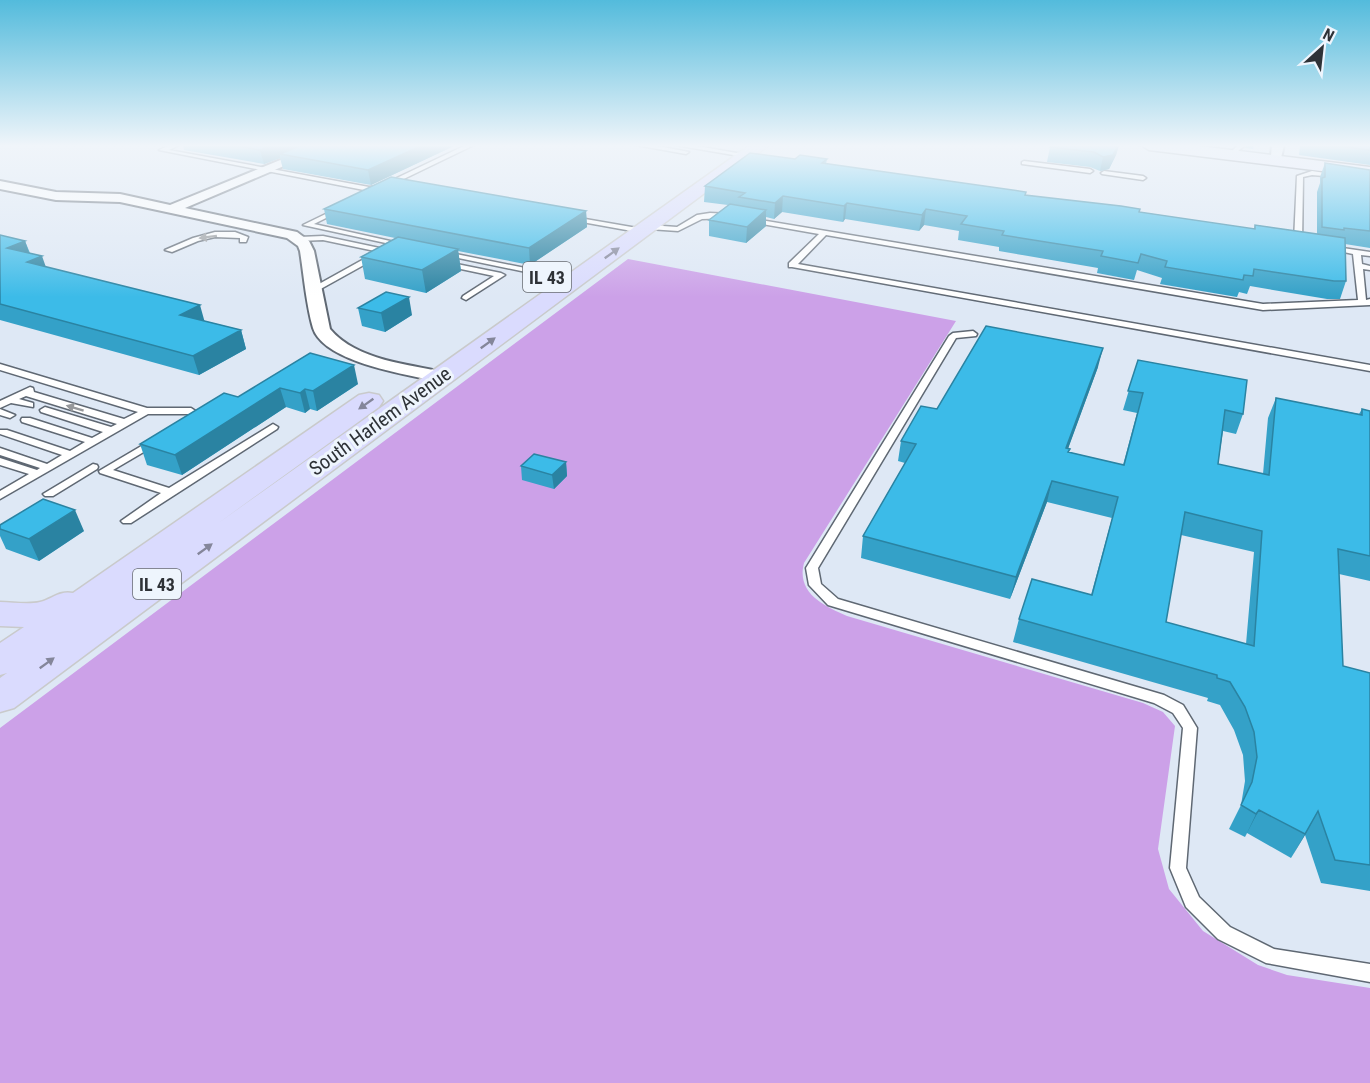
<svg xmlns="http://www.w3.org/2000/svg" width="1370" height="1083" font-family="'Roboto Condensed',sans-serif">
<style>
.green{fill:#cca1e8}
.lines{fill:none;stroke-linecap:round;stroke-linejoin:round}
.lane-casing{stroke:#5f6873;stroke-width:3}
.street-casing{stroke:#5f6873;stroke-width:4}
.secondary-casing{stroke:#5f6873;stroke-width:3}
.primary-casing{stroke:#c9cacb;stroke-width:3}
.lane{fill:#fff;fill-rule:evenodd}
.street{fill:#fff;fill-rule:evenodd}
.secondary{fill:#ecedff;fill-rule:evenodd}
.primary{fill:#dadbfe;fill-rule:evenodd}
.wall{fill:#34a1c8;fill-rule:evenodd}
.shaded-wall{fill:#2a83a2}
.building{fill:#3cbbe8;stroke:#2a83a2;stroke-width:1.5;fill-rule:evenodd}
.oneway{fill:#96989b}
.oneway2{fill:#84869a}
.labels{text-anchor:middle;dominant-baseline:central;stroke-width:6;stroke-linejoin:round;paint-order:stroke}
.shield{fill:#eef5fd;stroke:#686c72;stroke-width:1.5}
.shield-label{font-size:18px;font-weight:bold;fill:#2e3237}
.street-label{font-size:20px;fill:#2e3237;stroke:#eef5fd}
</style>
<rect width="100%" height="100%" fill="#dee8f5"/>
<path class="green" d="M628 259 956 321 804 563C796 593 824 606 847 616L1143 703 1163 712 1175 726 1158 849 1169 889 1203 931 1258 965 1287 975 1370 988V1083H0V728Z"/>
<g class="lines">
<defs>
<path id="lane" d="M170 145H179L169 150 369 187 380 186 466 145H474L383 189 369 191 159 150Z
M636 145H652L689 152 686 154Z
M675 145H691L754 156 751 158Z
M1238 145H1245L1237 152H1233V150Z
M1024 161 1090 169 1093 171 1090 173 1022 164V162Z
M1104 171 1143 176 1146 178 1143 180 1102 174 1101 173Z
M1312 171 1339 175 1336 177 1312 175 1303 177 1302 244 1298 246 1291 243 1294 241 1297 176Z
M340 207 343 209 342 210 314 224 408 245 404 247 303 225Z
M710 213 731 214 735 216 731 218 702 219 678 231 649 229 645 227 649 225 677 227 697 215Z
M568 216 643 229 647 231 643 233 571 220H568Z
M748 218 1263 304 1358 300 1353 254 1325 248 1329 246 1370 252V256L1361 255 1362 264 1370 266V270L1363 269 1366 300 1370 299V305L1263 310 826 235 798 264 1370 365V371L792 267H789V263L819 234 751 222H748Z
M215 232H235L248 237 246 242H240V238L215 237 198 241 172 252 165 250 193 238Z
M323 236 389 250 393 252 389 254 323 240 299 241 295 239 299 237Z
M441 251 550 273 554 275 550 277 444 255 440 253Z
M373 254 380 256 317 291 310 289Z
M442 261 501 273 505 275 466 300 462 298 463 296 494 276 442 265Z
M973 331 977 334 976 336 956 338 818 568 821 584 838 599 1164 695 1183 705 1197 728 1186 868 1199 897 1230 927 1274 949 1370 964V982L1266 963 1218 939 1186 907 1170 868 1183 728 1173 713 1154 703 828 605 809 585 806 568 949 336 953 333Z
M0 364 147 408H191L203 416 191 423 186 420 191 416 188 414H148L0 499V491L29 474 0 465V458L37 470 40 468 0 455V448L47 464 62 455 0 434V430H7L70 451 85 442 22 422 21 420 22 418H30L92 438 103 432 41 412 40 410 45 407 111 427 117 424 26 396 19 399 33 403V407L11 403 0 408V401L30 387 33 388 34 392 124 419 138 412 0 370Z
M0 409 15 415 10 418 0 415Z
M273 424 278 427 277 429 131 523H123L121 521 161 493 100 473 99 471 155 438 159 439 160 441 159 443 113 470 169 488Z
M93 464 97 465 98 467 97 469 53 496H45L43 494Z"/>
<path id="street" d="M317 145H333L185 208 297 232 309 241 314 251 330 329C357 361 409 364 447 373L450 377 447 381 441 382C410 375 324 363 313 328 306 304 304 276 300 251L298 246 287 238 120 202 56 200 0 189V181L56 192 120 194 170 205Z
M1272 145H1284L1281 158H1273L1271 156Z"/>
<path id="secondary" d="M1141 145H1191L1370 167V177L1149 150Z"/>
<path id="primary" d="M750 145H769L14 708 0 712V678L7 673 0 675V643L24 627 0 626V602C13 602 28 605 40 602 52 599 60 590 73 593L359 395 369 393 379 395 383 401 379 407 217 524Z"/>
</defs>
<use href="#lane" class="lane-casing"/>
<use href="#street" class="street-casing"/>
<use href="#secondary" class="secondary-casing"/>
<use href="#primary" class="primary-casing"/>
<use href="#lane" class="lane"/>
<use href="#street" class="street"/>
<use href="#secondary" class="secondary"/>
<use href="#primary" class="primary"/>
</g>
<path class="wall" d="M183 145H456L371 185 283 169 280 158 264 164 184 150Z
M1052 145H1119L1116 155 1109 169 1100 171 1090 167 1047 162 1050 147Z
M1246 145H1254L1253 149 1245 148Z
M1300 145H1370V165L1299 155Z
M827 159 826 164 1026 195 1254 229 1255 225 1317 234V192L1320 183V177L1325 163 1370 170V248L1345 244 1346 281 1340 299H1327L1250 286 1247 294 1239 292 1237 297 1160 284 1162 278 1137 270 1134 280 1097 273 1098 268 999 251V247L958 240 959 231 924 225 919 231 845 219 843 222 782 212 774 219 766 217V226L746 243 709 236V220L728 205 704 202 705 186Z
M324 209 586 211 587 227 530 265 458 251 461 271 426 293 365 279 361 257 395 238 327 224Z
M0 235 25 241 30 253 46 267 205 321 241 330 246 349 199 375 0 320Z
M358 308 412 315 385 332 362 326Z
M310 353 358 384 317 411 310 409 305 413 286 407 182 475 147 465 140 444 238 397Z
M1138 360 1243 414 1236 434 1223 431 1218 464 1263 474 1268 418 1276 398 1359 414 1362 409 1370 411V581L1339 574 1343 666 1370 673V891L1321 883 1305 835 1291 858 1247 833 1245 837 1229 829 1241 805 1245 781 1243 755 1234 730 1220 705 1207 701 1208 698 1013 642 1019 619 1091 595 1112 518 1047 502 1010 599 861 558 863 536 905 463 898 461 901 441 937 409 1098 367 1068 448 1069 452 1123 465 1137 413 1123 410ZM1181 535 1254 552 1246 644 1166 622Z
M566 462 567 476 554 489 522 480 521 466Z
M0 529 84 531 39 561 6 549 0 536Z"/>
<path class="shaded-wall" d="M273 145H311L280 154V158L264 164 260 150Z
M423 145H456L371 185 368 170Z
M1118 145H1119L1116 155 1109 169 1100 171 1103 157Z
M783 196 782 212 774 219 775 203Z
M847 203 845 219 843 222 844 206Z
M926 209 924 225 919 231 922 215Z
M766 210V226L746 243 747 227Z
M586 211 587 227 530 265 529 248Z
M25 241 31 258 7 248Z
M458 249 461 271 426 293 422 270Z
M42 256 48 273 27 262Z
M409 297 412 315 385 332 381 313Z
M200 305 205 323 180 315Z
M241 330 246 349 199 375 193 356Z
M1103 348 1098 367 1061 468 1066 448Z
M354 365 358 384 317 411 313 391Z
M280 388 286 407 182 475 175 455Z
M305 389 310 409 305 413 300 393Z
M566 462 567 476 554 489 552 475Z
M1052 481 1047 502 1010 599 1016 577Z
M75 510 84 531 39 561 29 539Z
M1259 810 1247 833 1245 837 1256 814Z
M1318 811 1305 835 1291 858 1305 834Z"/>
<path class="building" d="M232 145H273L260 150Z
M302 145H423L368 170 280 154Z
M1052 145H1118L1113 155 1103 157 1094 152 1050 147Z
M1331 145H1370V150Z
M750 153 795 159 800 155 827 159 822 163 1026 192 1025 195 1121 206 1140 209 1139 212 1255 229V225L1345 238 1346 281H1334L1254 269 1253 276 1244 275 1243 280 1165 267 1167 261 1141 254 1138 263 1101 256 1103 251 1002 235 1004 231 961 224 967 216 926 209 922 215 847 203 844 206 783 196 775 203 739 197 745 193 705 186Z
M1325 163 1370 170V231L1344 228V230L1322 227V178L1325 177Z
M391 177 586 211 529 248 324 209Z
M730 204 766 210 747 227 709 220Z
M0 235 25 241 7 248 42 256 27 262 200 305 180 315 241 330 193 356 0 304Z
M398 237 458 249 422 270 361 257Z
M386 292 409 297 381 313 358 308Z
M986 326 1103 348 1066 448 1070 449 1068 452 1124 465 1143 393 1128 391 1138 360 1247 380 1243 414 1225 410 1218 464 1269 475 1276 398 1362 415V409L1370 411V556L1338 549 1343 666 1370 673V865L1335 860 1318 811 1305 834 1259 810 1256 814 1241 805 1252 782 1257 757 1254 732 1245 707 1230 682 1217 678V675L1019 619 1032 579 1092 595 1118 497 1052 481 1016 577 863 536 916 444 901 441 921 406 937 409ZM1185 512 1262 531 1254 646 1166 622Z
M310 353 354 365 313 391 305 389 300 393 280 388 175 455 140 444 224 393 238 397Z
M534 454 566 462 552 475 521 466Z
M43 499 75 510 29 539 0 529V525Z"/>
<defs><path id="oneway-solid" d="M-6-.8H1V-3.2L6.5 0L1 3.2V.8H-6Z" transform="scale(1.5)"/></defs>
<g class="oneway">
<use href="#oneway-solid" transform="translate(208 237) rotate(173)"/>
<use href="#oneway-solid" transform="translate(75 408) rotate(-163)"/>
</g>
<g class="oneway2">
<use href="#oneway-solid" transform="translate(612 253) rotate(-36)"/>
<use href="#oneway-solid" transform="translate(488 343) rotate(-36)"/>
<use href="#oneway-solid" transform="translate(366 404) rotate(145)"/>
<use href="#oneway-solid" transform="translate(205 549) rotate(-36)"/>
<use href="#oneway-solid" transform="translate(47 663) rotate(-36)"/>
</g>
<linearGradient id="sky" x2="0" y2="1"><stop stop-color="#53bbdc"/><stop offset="0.49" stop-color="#f0f5fa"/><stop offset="1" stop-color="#f0f5fa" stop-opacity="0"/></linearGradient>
<rect width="1370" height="297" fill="url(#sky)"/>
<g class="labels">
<g class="shield">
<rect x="523" y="262" width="48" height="30" rx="4.5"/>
<rect x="133" y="569" width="48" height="30" rx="4.5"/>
</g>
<g class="shield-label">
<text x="547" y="277">IL 43</text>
<text x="157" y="584">IL 43</text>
</g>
<g class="street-label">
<text transform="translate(380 421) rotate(-36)">South Harlem Avenue</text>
</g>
</g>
<g transform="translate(1322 48) rotate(27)" stroke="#eef5fd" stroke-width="4.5" paint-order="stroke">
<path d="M0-4.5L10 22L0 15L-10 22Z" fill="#2e3237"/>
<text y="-9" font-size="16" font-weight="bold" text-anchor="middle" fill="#2e3237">N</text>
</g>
</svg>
